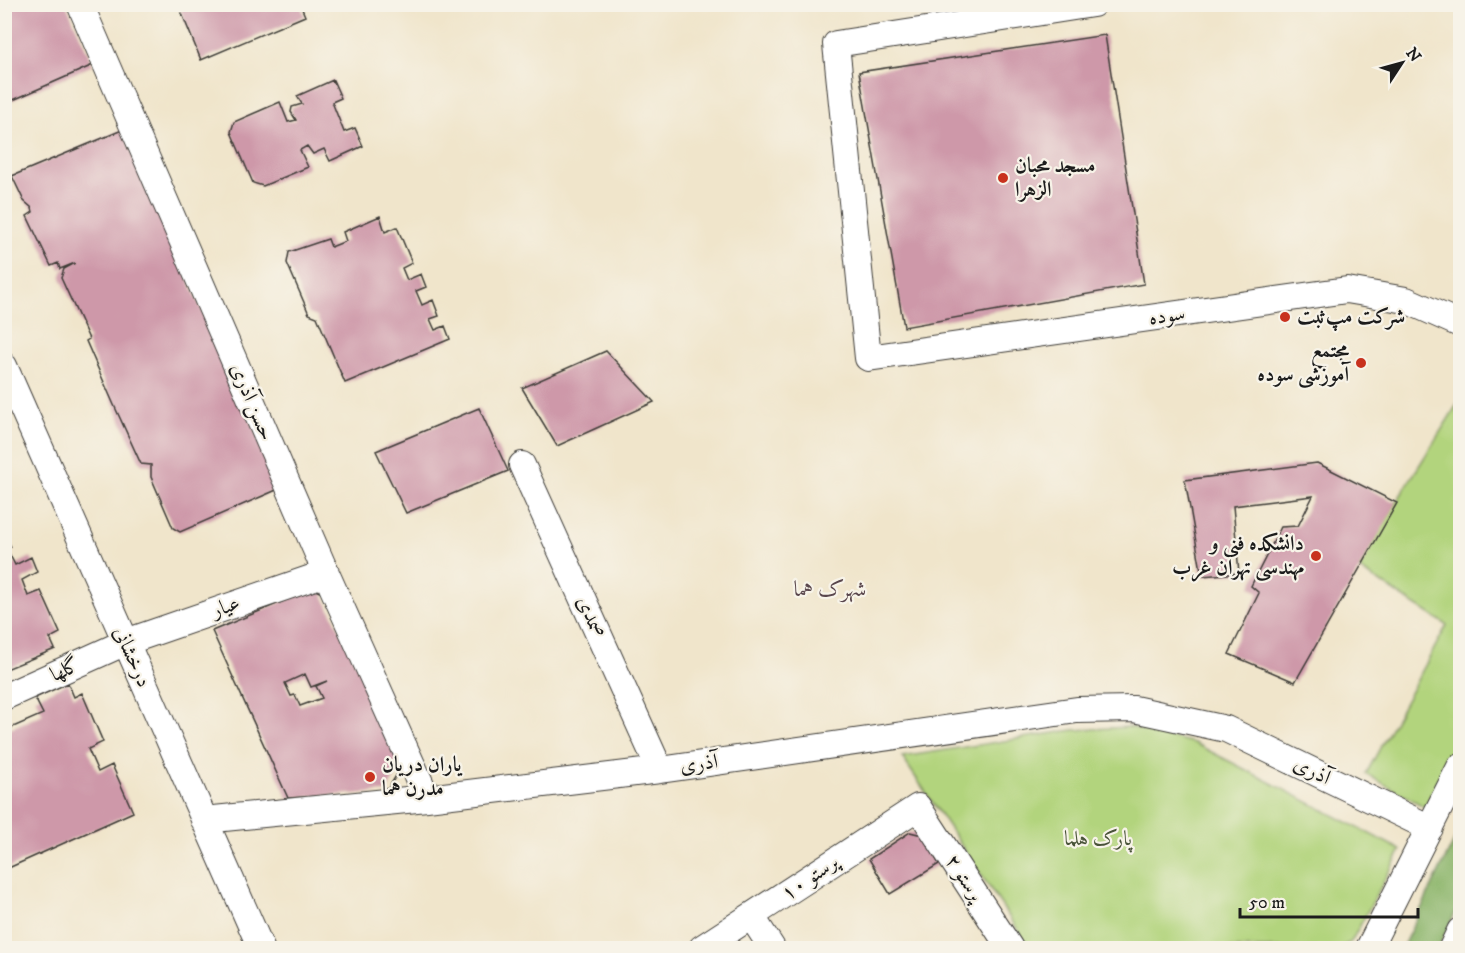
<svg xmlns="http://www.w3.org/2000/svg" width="1465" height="953" font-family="'IM FELL DW Pica',Amiri,serif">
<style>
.green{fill:#b2d47d;stroke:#67784c;stroke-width:1.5}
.forest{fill:#8db66c;stroke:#546944;stroke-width:1.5}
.building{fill:#ce98a9;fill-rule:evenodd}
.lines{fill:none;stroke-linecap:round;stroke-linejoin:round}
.minor-casing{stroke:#3c3a36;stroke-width:28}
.minor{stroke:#fff;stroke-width:26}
.poi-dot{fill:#c8321e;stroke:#f7f3e8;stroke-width:2}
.labels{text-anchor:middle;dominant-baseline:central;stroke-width:4.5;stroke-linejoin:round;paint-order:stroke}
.poi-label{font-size:21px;font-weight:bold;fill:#1c1c1c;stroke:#f7f3e8;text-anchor:start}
.street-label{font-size:21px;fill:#1c1c1c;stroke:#f7f3e8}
.park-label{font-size:21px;fill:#495339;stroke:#f7f3e8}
.neighbourhood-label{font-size:22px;fill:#5a474d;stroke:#f7f3e8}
</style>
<rect width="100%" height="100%" fill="#f7f3e8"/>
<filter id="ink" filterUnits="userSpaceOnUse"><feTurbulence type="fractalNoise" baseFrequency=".0167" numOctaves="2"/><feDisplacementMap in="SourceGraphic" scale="12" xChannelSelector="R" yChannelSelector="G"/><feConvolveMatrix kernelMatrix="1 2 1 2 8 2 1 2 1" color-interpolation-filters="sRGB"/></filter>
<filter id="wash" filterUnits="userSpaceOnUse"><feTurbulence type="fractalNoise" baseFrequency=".008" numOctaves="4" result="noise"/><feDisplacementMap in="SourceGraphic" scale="24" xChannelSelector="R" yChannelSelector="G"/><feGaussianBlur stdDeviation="1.35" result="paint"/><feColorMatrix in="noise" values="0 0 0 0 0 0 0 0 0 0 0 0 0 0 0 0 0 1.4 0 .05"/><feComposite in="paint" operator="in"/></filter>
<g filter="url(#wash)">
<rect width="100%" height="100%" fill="#f0e5cb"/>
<path class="green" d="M1460 400V734L1425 807 1366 774 1447 625 1356 567Z
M1130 727 1194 743 1401 850 1351 942 1340 948H1030L902 757 1073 730Z"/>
<path class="forest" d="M1460 829V903L1438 948H1402Z"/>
<g id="blocks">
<path class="building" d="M4 4H66L93 65 4 104Z
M178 4H300L305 16 201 60Z
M1105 35 1144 284 904 327 859 72Z
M333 80 341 98 332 102 344 132 355 128 363 146 330 161 324 149 313 154 307 146 300 150 308 167 263 186 253 183 231 132 234 122 280 102 288 122 296 120 291 112 292 107 302 104 297 96Z
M122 130 281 488 180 532 173 528 151 477V465L141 464 114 405 86 341 89 339 61 278 64 269 75 263 60 269 58 263 51 266 27 216 33 212 32 208 24 201 12 176Z
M380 216 385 232 397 227 412 263 402 268 407 280 421 274 426 287 416 291 422 305 433 300 439 316 430 319 435 330 445 326 450 339 345 383 317 317 309 314 287 263 289 252 328 239 331 247 346 241 343 232Z
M606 351 654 402 557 446 522 388Z
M479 408 508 471 406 513 376 451Z
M1317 463 1397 503 1295 682 1229 654 1259 593 1251 586 1281 527 1298 526 1313 496 1233 506 1239 573 1202 576 1185 480Z
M4 533 11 547 7 549 15 565 31 557 37 572 22 580 28 596 41 591 60 633 50 638 55 649 4 670Z
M313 589 322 593 404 763 386 792 288 798 212 631ZM305 674 311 687 327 681 316 686 322 698 300 706 295 695 291 696 285 683Z
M68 683 74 697 82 693 103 742 88 749 98 772 112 765 133 812 4 870V731L43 714 35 698Z
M910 832 922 835 939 864 890 894 869 859Z"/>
</g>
</g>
<g filter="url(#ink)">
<use href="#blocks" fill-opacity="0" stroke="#3c3a36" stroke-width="1.5"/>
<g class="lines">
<defs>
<path id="minor" d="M80 4 326 573 427 798
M1093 4 836 44 868 358 1347 290 1406 300 1460 324
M4 366 261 948
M522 465 660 770
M4 697 126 642 326 573
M204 820 427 798 660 770 1077 710 1134 709 1226 729 1430 828
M752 917 772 948
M702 948 918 807 1010 948
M1369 948 1460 767
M1452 948 1460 931"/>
</defs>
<use href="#minor" class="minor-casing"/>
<use href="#minor" class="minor"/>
</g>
</g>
<g class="poi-dot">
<circle cx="1003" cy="178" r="6"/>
<circle cx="1285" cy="317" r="6"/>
<circle cx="1361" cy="363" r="6"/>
<circle cx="1316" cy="556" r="6"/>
<circle cx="370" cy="777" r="6"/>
</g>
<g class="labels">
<g class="poi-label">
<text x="1015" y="166">مسجد محبان<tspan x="1015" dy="24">الزهرا</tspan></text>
<text x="1297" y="317">شرکت مپ‌ثبت</text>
<text x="1349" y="351" text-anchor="end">مجتمع<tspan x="1349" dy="24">آموزشی سوده</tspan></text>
<text x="1304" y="544" text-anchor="end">دانشکده فنی و<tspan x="1304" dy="24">مهندسی تهران غرب</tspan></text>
<text x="382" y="765">یاران دریان<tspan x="382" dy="24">مدرن هما</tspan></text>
</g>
<g class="street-label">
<text transform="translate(1167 316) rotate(-8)">سوده</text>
<text transform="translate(252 402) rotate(67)">حسن آذری</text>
<text transform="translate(226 607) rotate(-19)">عیار</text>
<text transform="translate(591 617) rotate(66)">صمدی</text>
<text transform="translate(132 657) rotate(66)">درخشانی</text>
<text transform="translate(65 670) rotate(-25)">گلها</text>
<text transform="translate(699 764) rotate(-8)">آذری</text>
<text transform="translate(1312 771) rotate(26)">آذری</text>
<text transform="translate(810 878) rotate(-34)">پرستو ۱۰</text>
<text transform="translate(964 878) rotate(57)">پرستو ۲</text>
</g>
<g class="park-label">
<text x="1098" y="839">پارک هلما</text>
</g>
<g class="neighbourhood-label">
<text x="830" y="589">شهرک هما</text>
</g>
</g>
<rect width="1465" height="953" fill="none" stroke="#f7f3e8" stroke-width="24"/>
<g transform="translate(1402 63) rotate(54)" stroke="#f7f3e8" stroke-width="4.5" paint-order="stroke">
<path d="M0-4.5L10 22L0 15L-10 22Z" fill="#1c1c1c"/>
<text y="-9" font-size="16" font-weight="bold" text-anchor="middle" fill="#1c1c1c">N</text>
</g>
<path d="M1240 908v9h178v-9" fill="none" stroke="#1c1c1c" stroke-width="3"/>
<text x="1249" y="908" font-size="18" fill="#1c1c1c" stroke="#f7f3e8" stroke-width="4.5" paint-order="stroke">50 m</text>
</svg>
